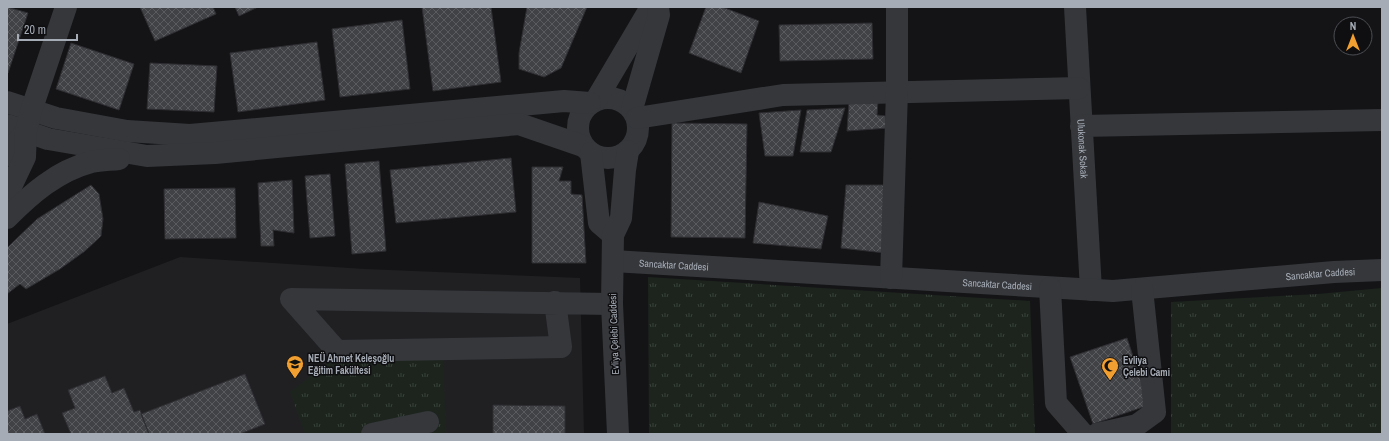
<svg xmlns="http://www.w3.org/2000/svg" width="1389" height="441" font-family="'Archivo Narrow',sans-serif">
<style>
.built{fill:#202023}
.grass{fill:url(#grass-tufts)}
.building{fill:url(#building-cross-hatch);stroke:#2e2e32}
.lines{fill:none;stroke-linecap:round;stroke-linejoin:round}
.minor{stroke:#35373b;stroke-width:22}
.labels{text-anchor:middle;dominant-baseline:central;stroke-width:3;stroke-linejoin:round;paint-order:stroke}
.street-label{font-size:10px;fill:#a6acb6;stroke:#0f0f11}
.poi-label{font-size:10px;font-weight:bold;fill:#a6acb6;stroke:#0f0f11;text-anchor:start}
</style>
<defs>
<pattern id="grass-tufts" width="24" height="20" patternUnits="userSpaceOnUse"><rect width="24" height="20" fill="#1c241d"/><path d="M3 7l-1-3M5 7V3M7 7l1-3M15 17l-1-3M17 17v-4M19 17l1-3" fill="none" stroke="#3a413c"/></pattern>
<pattern id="building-cross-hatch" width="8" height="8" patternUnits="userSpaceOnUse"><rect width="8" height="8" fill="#404246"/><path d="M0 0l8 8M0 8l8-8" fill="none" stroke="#595b5e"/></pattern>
</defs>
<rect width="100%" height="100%" fill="#141416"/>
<path class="built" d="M180 257 365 269 580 278 584 434H7V324Z"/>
<path class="grass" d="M648 277 1030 301 1035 434H649Z
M1382 288V434H1171V302L1318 294Z
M400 359 443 360 446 434H305L290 392 331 360Z"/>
<path class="building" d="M7 7 28 13 8 73 7 72Z
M140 7H213L216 14 155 41Z
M235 7H258L239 16Z
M422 7H491L501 82 433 91Z
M527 7H587L561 68 544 77 519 69V53Z
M706 7H722L759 21 741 73 689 53Z
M402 20 410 89 340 97 332 29Z
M872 23 873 59 780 61 779 25Z
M317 42 325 100 238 112 230 53Z
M71 43 134 64 119 110 56 89Z
M150 63 217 66 214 112 147 109Z
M878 100 877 115 885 116 889 128 847 131 849 102Z
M845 108 831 152H800L807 110Z
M801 110 793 156H765L759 113Z
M672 123 747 124 745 238 671 237Z
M511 158 516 212 396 223 390 170Z
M379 161 386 251 352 254 345 164Z
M532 167H563L559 181H571V194L582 195 586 263H532Z
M330 174 335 236 310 238 305 176Z
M292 180 294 233 273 230 274 246H261L258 183Z
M91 185 99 194 103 219 101 236 85 251 60 269 26 289 20 284 7 294V248L37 219Z
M846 185H886L885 253 841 248Z
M235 188 236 238 165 239 164 189Z
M759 202 828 216 821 249 753 243Z
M1127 338 1149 405 1093 424 1070 357Z
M245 374 265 424 240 434H149L141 414Z
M105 376 112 393 124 388 134 412 140 410 149 434H71L62 413 75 408 68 390Z
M493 405 565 406V434H493Z
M20 406 25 419 37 414 45 434H7V411Z"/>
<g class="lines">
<g class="minor">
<path id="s1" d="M1075 7 1091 290"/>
<circle cx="608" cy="128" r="30"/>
<path d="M596 100 651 7"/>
<path d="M7 102 56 118 127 131 190 135 564 101 590 103"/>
<path d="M632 109 659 15 658 7"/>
<path d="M637 118 783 95 1079 88"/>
<path d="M7 125 48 139 147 156 215 153 519 124 583 146"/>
<path d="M1081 126 1382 120"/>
<path d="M591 153 599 223 613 235"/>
<path d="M7 155 26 131"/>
<path d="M7 195 25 157 26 131 31 111 66 7"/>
<path d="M7 218C31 194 57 171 91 162 100 160 110 160 119 159"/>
<path id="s2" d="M613 261 1113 291 1334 272 1382 270"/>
<path d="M891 278 897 91V7"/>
<path d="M1050 288 1056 403 1083 434"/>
<path d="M555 302 561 347 337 351 291 299 612 304"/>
<path d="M372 434 428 422"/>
<path d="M618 434 612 304 613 235 621 218 625 170 628 151"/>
<path d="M1097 434 1137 425 1155 412 1142 289"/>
</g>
</g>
<defs>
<symbol id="university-pin" viewBox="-11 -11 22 30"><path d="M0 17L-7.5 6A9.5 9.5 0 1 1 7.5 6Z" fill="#f29f31" stroke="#0f0f11"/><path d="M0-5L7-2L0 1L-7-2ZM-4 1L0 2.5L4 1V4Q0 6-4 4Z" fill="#111"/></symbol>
<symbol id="mosque-pin" viewBox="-11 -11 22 30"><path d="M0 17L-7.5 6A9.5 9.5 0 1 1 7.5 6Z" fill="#f29f31" stroke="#0f0f11"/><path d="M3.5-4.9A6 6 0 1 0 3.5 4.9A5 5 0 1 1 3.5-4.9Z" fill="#111"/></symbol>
</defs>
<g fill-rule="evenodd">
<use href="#university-pin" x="285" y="354" width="20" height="27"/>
<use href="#mosque-pin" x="1100" y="356" width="20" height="27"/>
</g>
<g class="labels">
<g class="street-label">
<text stroke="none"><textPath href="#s1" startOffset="142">Ulukonak Sokak</textPath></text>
<text stroke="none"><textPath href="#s2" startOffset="61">Sancaktar Caddesi</textPath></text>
<text stroke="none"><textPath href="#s2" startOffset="709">Sancaktar Caddesi</textPath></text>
<text stroke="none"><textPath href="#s2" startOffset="385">Sancaktar Caddesi</textPath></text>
<text transform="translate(614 334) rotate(-92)">Evliya Çelebi Caddesi</text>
</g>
<g class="poi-label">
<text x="308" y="358">NEÜ Ahmet Keleşoğlu<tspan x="308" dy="12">Eğitim Fakültesi</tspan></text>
<text x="1123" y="360">Evliya<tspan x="1123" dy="12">Çelebi Cami</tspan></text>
</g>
</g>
<rect width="1389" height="441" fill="none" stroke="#a6acb6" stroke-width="16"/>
<g transform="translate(1353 36)"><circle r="19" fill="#0f0f11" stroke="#4b4e53"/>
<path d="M0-3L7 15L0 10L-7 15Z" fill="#f29f31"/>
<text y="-6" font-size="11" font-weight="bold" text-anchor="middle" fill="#a6acb6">N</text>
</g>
<path d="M18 34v6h59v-6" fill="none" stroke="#a6acb6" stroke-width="2"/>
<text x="24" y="34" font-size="12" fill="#a6acb6" stroke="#0f0f11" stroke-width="3" paint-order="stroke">20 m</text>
</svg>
